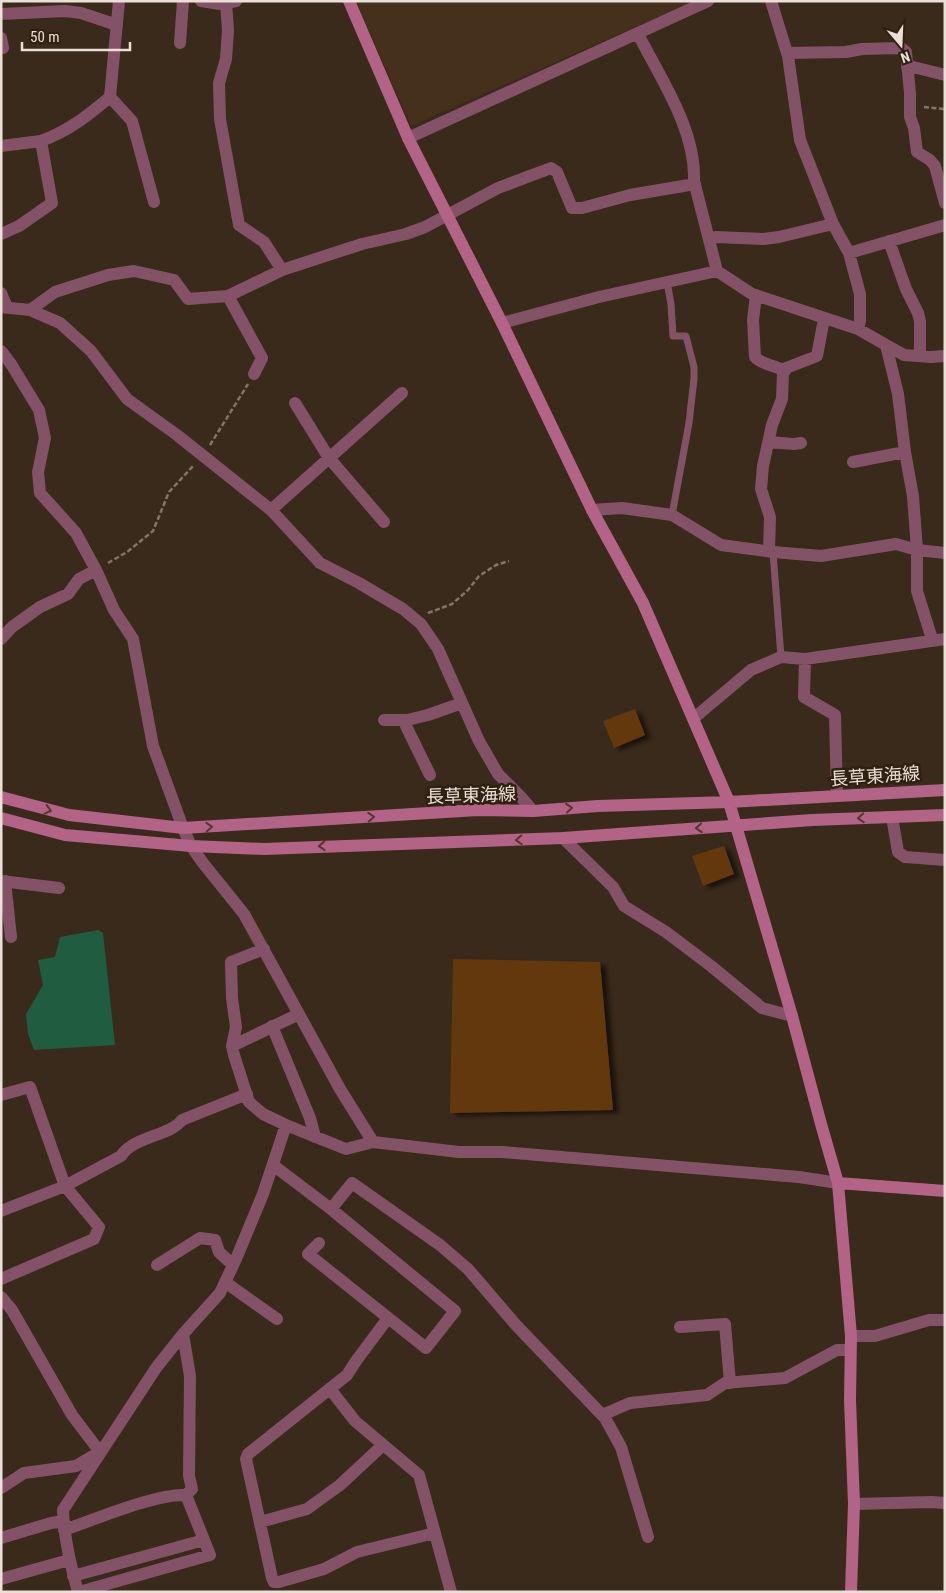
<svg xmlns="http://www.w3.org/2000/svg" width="946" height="1593" font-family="'Roboto Condensed','Noto Sans JP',sans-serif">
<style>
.built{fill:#45301b}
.green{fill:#205c40}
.building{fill:#643810;filter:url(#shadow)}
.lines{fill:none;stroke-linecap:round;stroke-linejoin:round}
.path{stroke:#837568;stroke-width:2.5;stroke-dasharray:5 2.5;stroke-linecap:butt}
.lane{stroke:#845267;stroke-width:7}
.street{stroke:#845267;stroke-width:12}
.secondary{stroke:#b36486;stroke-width:12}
.oneway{stroke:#573434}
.labels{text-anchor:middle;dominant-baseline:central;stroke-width:5;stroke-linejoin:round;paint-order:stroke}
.street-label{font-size:18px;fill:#ebe0d7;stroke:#302011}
</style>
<defs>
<filter id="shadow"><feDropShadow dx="5.5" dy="3" stdDeviation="2.5" flood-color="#0009"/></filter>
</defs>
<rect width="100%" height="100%" fill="#3a2a1b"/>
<path class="built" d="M356 1H694L411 126Z"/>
<path class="green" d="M98 930 103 933 115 1045 34 1050 28 1034 26 1014 43 985 38 960 55 957 60 937Z"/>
<path class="building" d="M635 709 645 735 614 748 603 721Z
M724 846 734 874 703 886 692 856Z
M453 959 600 962 613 1110 450 1113Z"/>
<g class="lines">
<path class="path" d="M924 107 945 109
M210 445 248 384
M108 563 127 552 153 531 169 492 194 465
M428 613 452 604 468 590 479 576 496 565 509 561"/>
<path class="lane" d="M667 282 671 304 673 336H686L694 367V379L689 423 672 515
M773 552 781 657"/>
<path class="street" d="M201 1 220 4 236 1
M771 1 788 56 800 140 833 224 849 253 860 294V321L858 329
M226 3 228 30 226 59 219 83 220 119 239 225 264 242 282 270
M1 14 65 11 81 13 117 25
M638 34C661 79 696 130 694 181L717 271
M1 38 3 48
M180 43 183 1
M787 53 846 52 862 49 901 48 906 52 910 93V117L914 128 917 152 930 160 935 166 945 203
M907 67H913L945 75
M110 97 132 121 154 202
M408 138 708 1
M1 146 41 141
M1 234 19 226 52 203 41 141C69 131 87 116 110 97L119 1
M709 239 716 237 763 239 779 237 833 224
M889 241 906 289 918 313 920 321V356
M849 253 945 225
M1 293 7 307
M756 295 753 320 755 357C762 365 775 365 785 371
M228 296 262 358 254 374
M1 307 30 310 60 323 91 351 127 399 177 435 271 510 320 563 359 583 403 609 421 624 438 649 479 741 498 774 520 796 533 811
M30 310 55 292 108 275 134 271 174 280 188 299 228 296 282 270 362 244 406 234 425 227 498 188 551 168 557 172 572 208H582L630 195 695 184
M502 323 599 297 717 271 752 294 858 329 886 345 898 394 905 452 913 496 917 550V591L932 639
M886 345 904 355 931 357 945 356
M1 351 11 364 39 410 45 438 38 472 40 493 76 533 96 570 114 610 133 639 153 746 183 828 191 846 203 863 244 914 340 1089 373 1142
M295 403 329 458 384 522
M769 442 794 444 801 443
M853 462 905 452
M271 510 402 393
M592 510 622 508 672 515 721 545 773 552 821 556 896 544 917 550 945 553
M769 551 770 517 761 489 763 466 772 425 782 399 783 373 786 368 817 356 824 319
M1 639 12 627 40 607 68 594 79 579 96 570
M805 659 804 697 835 715 837 796
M694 718 751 670 781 657 805 659 945 639
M384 720H407L428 715 462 703
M407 720 406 726 430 775
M892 817 898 852 905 857 945 860
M563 838 613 887 624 906 666 932 711 966 762 1008 792 1016
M1 881 59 888
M5 881 11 937
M264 949 231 962 232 998 236 1027 232 1046 234 1055 249 1102 263 1114 286 1125 346 1149 373 1142 459 1152H502L799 1177 838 1183
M272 1026 310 1118 315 1137
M232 1046 299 1014
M1 1095 30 1087 65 1186 99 1227 94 1239 1 1279
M273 1165 331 1209 455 1311 426 1348 308 1254 319 1243
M331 1209 352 1183 440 1245 468 1269 516 1325 605 1418 621 1447 648 1537
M1 1211 65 1186 121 1156C134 1136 170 1136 182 1120L247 1094
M157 1265 200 1238 215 1240 219 1252 233 1265
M225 1282 277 1319
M1 1297 12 1310 72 1415 100 1452
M388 1318 356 1361 347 1375 248 1454 246 1459 272 1578 274 1582H279L324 1569 357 1552 435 1533
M680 1327 725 1324 730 1383
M183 1334 190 1376 189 1476 192 1489 186 1495
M851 1336H875L929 1320H945
M330 1389 355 1421 419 1475 451 1592
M602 1415 630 1403 707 1395 725 1383 785 1378 837 1350H850
M1 1488 24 1473 76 1466 98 1453
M854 1504 931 1502 945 1503
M260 1522 307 1509 340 1485 383 1445
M64 1530C94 1520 157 1493 186 1495
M1 1538 51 1523 64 1521
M73 1576 204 1540
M1 1579 69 1560
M78 1592C70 1564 64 1538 63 1510L156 1368 183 1334 220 1293 236 1259 263 1194 286 1125
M79 1592 210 1555 186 1495"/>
<path class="secondary" d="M349 1 408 138 502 323 592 510 643 603 729 802 792 1016 821 1124 838 1183 851 1336 850 1400 854 1504 851 1592
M1 797 69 815 183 828 478 810 533 811 598 806 729 802 945 790
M1 818 65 835 191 846 264 849 563 838 812 820 945 815
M838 1183 945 1191"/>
</g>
<defs><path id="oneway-chevron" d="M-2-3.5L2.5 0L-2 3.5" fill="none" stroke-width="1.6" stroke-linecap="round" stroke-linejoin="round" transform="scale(1.25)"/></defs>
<g class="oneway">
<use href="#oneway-chevron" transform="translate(569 808) rotate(-5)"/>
<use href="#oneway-chevron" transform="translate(48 810) rotate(15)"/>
<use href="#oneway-chevron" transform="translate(371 817) rotate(-4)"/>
<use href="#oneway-chevron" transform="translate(861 818) rotate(177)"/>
<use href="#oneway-chevron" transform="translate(209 827) rotate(-3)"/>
<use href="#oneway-chevron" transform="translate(699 828) rotate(176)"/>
<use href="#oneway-chevron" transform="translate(519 840) rotate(177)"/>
<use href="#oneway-chevron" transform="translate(322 846) rotate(178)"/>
</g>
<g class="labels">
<g class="street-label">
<text transform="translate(875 776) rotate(-4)">長草東海線</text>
<text transform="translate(471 795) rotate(-2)">長草東海線</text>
</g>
</g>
<rect width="946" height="1593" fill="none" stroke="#ebe0d7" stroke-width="5"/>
<g transform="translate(901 45) rotate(161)" stroke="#302011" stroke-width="4" paint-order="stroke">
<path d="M0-4L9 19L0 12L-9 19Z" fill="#ebe0d7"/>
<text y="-8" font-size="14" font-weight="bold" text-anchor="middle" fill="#ebe0d7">N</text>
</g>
<path d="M22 42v8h108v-8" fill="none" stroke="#ebe0d7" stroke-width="2.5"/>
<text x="30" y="42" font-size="15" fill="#ebe0d7" stroke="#302011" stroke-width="4" paint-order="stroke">50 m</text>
</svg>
